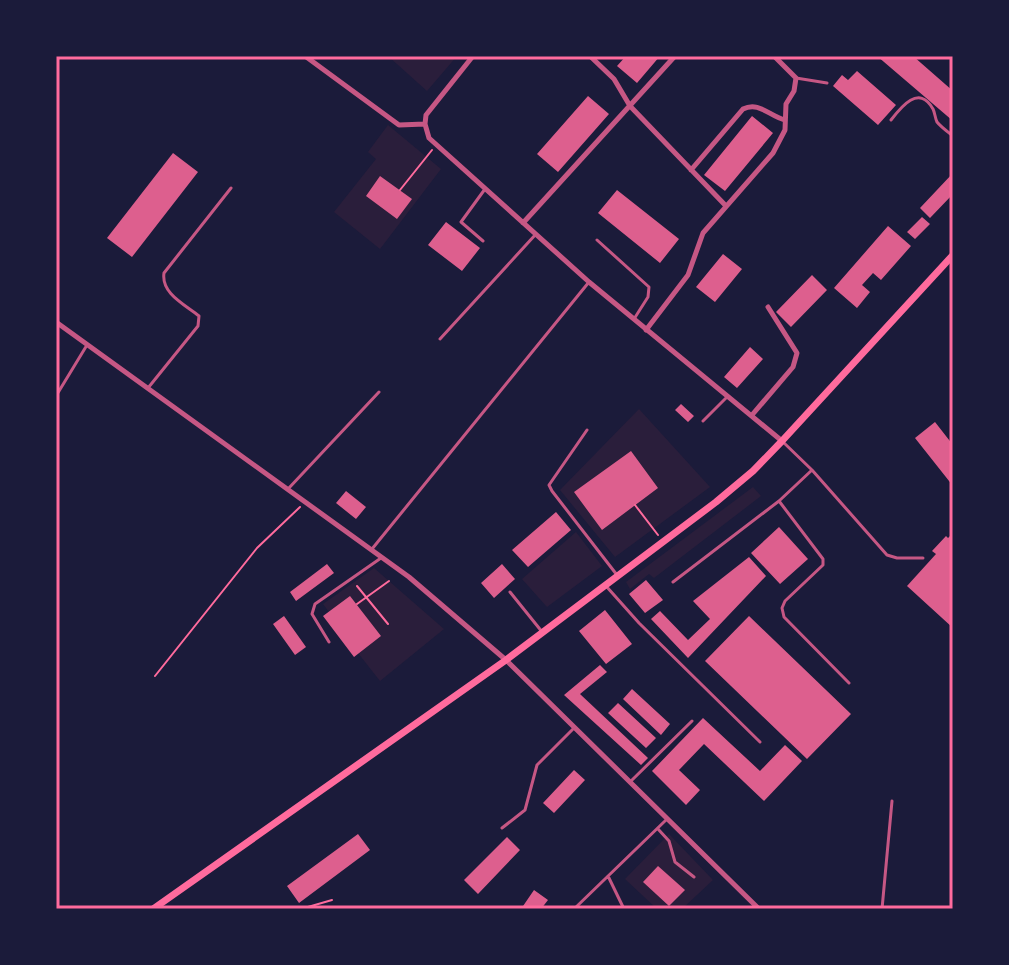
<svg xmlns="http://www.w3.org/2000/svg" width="1009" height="965" font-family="'Public Sans',sans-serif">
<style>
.green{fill:#2a1e3b}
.building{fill:#dd5f8e}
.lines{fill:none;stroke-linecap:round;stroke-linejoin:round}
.path{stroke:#ff6b9d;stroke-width:2}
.service{stroke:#c65784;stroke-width:3}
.minor{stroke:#c65784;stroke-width:5}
.secondary{stroke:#ff6b9d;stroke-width:7}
.neatline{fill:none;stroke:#ff6b9d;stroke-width:3}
</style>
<rect width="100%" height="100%" fill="#1b1b3a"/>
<path class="green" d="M388 56H457L427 91Z
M388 125 441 169 380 249 334 212 376 159 368 152Z
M639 409 710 487 615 557 560 490Z
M753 487 761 496 654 578 649 574 630 589 626 582Z
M576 532 602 566 547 607 522 579Z
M374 568 444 629 380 681 358 653 380 636 329 612 323 604Z
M669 834 713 880 682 909H657L625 879Z"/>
<path class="building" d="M626 56H660L637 83 617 66Z
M877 56H913L953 91V121Z
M857 71 896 105 878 125 833 86 842 75 848 80Z
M588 96 609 114 558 172 537 154Z
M752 116 773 133 725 191 704 175Z
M173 153 198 172 132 257 107 238Z
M953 173V194L930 218 920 208Z
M380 176 412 199 397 219 366 196Z
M617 190 679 239 660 263 598 213Z
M922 217 930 224 915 239 907 232Z
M446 222 480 248 462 271 428 245Z
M888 226 911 246 881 280 873 273 862 285 870 292 857 308 834 288Z
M723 254 742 269 715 302 696 287Z
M812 275 827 290 791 327 776 312Z
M750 347 763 359 737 388 724 377Z
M681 404 694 416 688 422 675 410Z
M935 422 953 445V486L915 438Z
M631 451 658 488 602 530 574 492Z
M346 491 366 507 356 519 336 503Z
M556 512 571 530 528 567 512 550Z
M779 527 808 559 780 584 751 553Z
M953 533V628L907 586 936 554 932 551 946 536 948 538Z
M749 557 766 576 688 658 651 619 660 611 688 640 710 619 693 601Z
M327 564 334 573 296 601 290 592Z
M502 564 515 579 494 598 481 583Z
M646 580 663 600 645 613 629 594Z
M350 596 381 636 354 657 323 616Z
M605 610 632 644 606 664 579 631Z
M284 616 306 647 295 655 273 624Z
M749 616 851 714 807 759 705 661Z
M600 665 607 672 580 694 648 758 641 765 564 695Z
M632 689 670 724 661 735 623 699Z
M618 703 656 738 646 748 608 713Z
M703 718 760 771 785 745 802 761 764 801 704 744 679 770 700 790 686 805 652 771Z
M574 770 585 780 554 813 543 803Z
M358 834 370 850 299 903 287 886Z
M507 837 520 850 478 894 464 880Z
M658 866 685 890 669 906 643 882Z
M534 890 548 900 541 909H521Z"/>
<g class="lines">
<path class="path" d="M400 190 432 150
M635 505 658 535
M357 586 388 624
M357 604 389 581
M155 676 257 548 300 507
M301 909 332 900"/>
<path class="service" d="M796 78 827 83
M891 120C901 107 919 84 933 109 935 113 935 118 937 122 941 127 948 132 953 136
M597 240 649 287 648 297 634 319
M483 241 461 222 485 189
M440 339 536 234
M148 388 198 326 199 316C184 304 161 293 164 273L231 188
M56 396 87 345
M703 421 728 396
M587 430 549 485 552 491 617 575
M812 470 887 555 897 558H923
M288 489 379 392
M779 501 823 559V565L785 601 782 608 784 617 849 683
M372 549 589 282
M673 582 779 501 812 470 782 441
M606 586 639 623 760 742
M510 592 543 633
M329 642 312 614 315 604 381 558
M630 782 692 721
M502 828 525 810 537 765 574 728
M658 829 669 841 675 862 694 877
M608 876 624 909
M574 909 666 820
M882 909 892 801"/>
<path class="minor" d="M305 56 399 125 425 124
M473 56 426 115 425 124 429 138 589 282 782 441
M590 56 614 79 630 106 726 206
M691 170 743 109C759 101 769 116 785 120
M523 223 675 56
M56 322 409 577 506 660 759 909
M646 330 688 275 703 233 773 153 785 130 786 104 794 91 796 78 774 56
M752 415 793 367 797 353 768 307"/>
<path class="secondary" d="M153 909 506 660 716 502 753 471 782 441 953 255"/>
</g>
<rect width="1009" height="965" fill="none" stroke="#1b1b3a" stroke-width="116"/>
<rect x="58" y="58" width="893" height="849" class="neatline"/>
</svg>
